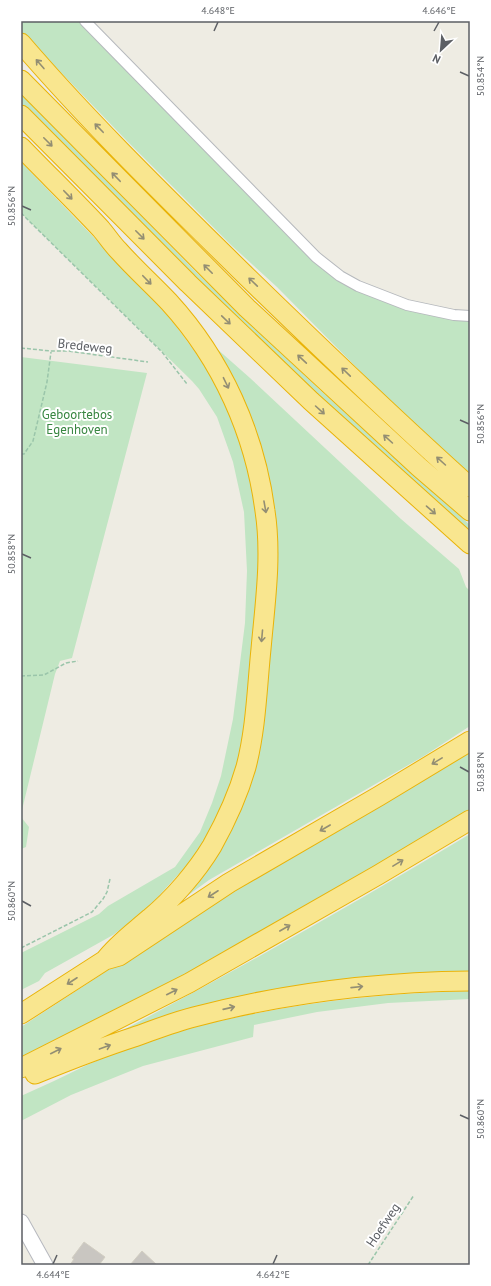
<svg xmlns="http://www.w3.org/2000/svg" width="491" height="1286" font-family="'PT Sans',sans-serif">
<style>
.green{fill:#c1e5c3}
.building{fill:#c9c6c1;stroke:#d2cec2}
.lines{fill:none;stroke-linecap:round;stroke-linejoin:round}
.street-casing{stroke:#b6b9bd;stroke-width:12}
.secondary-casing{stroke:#b7b9bf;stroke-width:17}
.highway-casing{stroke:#e9b308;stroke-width:21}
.path{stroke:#9ac5aa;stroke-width:1.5;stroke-dasharray:4 2;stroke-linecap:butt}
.street{stroke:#fff;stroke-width:10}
.secondary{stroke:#fff;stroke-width:15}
.highway{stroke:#f9e68f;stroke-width:19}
.oneway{stroke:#938e73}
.ticks{fill:none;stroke:#5c5f64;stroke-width:1.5}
.labels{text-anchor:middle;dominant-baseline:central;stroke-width:4;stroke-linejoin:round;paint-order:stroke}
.street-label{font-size:13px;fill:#5c5f64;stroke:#fff}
.park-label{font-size:13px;fill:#388641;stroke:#fff}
.neatline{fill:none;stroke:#5c5f64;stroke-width:1.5}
.ticks-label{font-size:10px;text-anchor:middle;fill:#5c5f64}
</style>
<rect width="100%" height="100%" fill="#eeece3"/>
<path class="green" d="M21 21H82L335 278 470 320V477L424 436 277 287 231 245 127 141 21 31Z
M21 92 195 271 319 389 470 525V534L315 394 105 189 21 103Z
M21 162 139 284 173 322 207 368 233 416 247 459 257 503 260 581 247 718 240 757 230 791 215 823 196 855 146 910 113 935 45 973 39 981 21 990V953L99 914 108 906 175 867 200 832 212 803 221 776 233 719 245 623 247 571 244 512 233 462 217 417 199 389 192 381 21 213Z
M207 340 250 378 401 519 459 569 466 587 470 591V726L424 756 209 880 183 899 238 811 272 531Z
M21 357 147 373 72 658 60 661 55 674 21 814Z
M470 748V811L149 998 21 1062V1027L186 919Z
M21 817 29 827 26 847 21 849Z
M470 834V974L110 1037C232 973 352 905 470 834Z
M470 991V999L388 1003 317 1012 254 1025 253 1037 143 1066 71 1095 21 1121V1096C43 1086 65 1076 87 1065 99 1060 111 1054 123 1049 235 1010 351 994 470 991Z"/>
<path class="building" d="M84 1242 105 1257 99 1265H70L74 1259 72 1258Z
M142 1251 157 1265H130Z"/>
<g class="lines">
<defs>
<path id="street" d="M85 21 316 257 340 276 358 286 407 305 454 315 470 316"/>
<path id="secondary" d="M21 1222 45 1265"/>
<path id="highway" d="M21 43C89 122 164 195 239 269 315 343 391 416 470 487
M21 80 247 308 419 467 470 511
M21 115 188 283 311 401 470 544
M21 147C47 174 75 201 101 229 107 236 112 244 119 251 135 269 153 285 169 302 222 360 255 434 265 511 272 556 265 604 261 649 257 688 256 729 246 767 238 795 226 821 212 846 197 871 173 899 150 918 134 932 118 943 105 960
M21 1014 105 960 119 956 229 883 379 796 470 741
M21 1068 189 983 378 875 470 820
M35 1074C67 1061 100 1048 134 1037 154 1030 174 1022 194 1017 285 993 377 982 470 981"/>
</defs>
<use href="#street" class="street-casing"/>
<use href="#secondary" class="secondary-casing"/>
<use href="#highway" class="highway-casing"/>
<path class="path" d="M21 213 162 352 187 384
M21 348 51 351H68L148 362
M21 454H24L33 441 47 382 51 352
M21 676 44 675 66 663 78 661
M21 948 92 912 103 899 107 892 110 879
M368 1265 414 1195"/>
<use href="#street" class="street"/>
<use href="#secondary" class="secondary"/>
<use href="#highway" class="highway"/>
</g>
<defs><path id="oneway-shaft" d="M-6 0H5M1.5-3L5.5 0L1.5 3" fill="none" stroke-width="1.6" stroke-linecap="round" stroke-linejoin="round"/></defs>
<g class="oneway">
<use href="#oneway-shaft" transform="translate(40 64) rotate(-131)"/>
<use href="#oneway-shaft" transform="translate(99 128) rotate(-134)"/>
<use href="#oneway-shaft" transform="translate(48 142) rotate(45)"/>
<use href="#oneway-shaft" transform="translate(116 177) rotate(-134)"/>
<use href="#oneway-shaft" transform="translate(68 195) rotate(46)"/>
<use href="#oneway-shaft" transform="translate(140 235) rotate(45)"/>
<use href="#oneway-shaft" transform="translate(208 269) rotate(-135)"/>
<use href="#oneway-shaft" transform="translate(147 280) rotate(46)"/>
<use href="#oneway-shaft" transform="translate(253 282) rotate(-136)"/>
<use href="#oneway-shaft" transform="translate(226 320) rotate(44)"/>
<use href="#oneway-shaft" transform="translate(302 359) rotate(-137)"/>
<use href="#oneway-shaft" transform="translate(346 372) rotate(-136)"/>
<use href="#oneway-shaft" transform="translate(226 383) rotate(64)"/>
<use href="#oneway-shaft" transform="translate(320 410) rotate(42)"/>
<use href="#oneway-shaft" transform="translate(388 439) rotate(-138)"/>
<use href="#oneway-shaft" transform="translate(441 461) rotate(-138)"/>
<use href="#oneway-shaft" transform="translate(265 507) rotate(80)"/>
<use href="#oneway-shaft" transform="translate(431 510) rotate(41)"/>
<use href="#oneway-shaft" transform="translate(262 636) rotate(95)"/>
<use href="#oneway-shaft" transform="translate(437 761) rotate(149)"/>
<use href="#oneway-shaft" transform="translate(325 828) rotate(150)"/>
<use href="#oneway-shaft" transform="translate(398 863) rotate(-31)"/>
<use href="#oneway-shaft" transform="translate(213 894) rotate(147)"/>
<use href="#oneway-shaft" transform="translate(285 928) rotate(-30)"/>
<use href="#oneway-shaft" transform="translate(72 981) rotate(147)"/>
<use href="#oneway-shaft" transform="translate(357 987) rotate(-6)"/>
<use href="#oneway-shaft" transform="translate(172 992) rotate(-27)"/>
<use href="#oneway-shaft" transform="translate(229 1008) rotate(-13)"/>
<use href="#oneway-shaft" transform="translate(105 1047) rotate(-20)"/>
<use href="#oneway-shaft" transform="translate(56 1051) rotate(-27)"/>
</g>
<path class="ticks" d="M214 31 218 22M434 31 439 22M460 72 469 76M22 206 31 210M460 420 469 424M22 554 31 558M460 767 469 772M22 901 31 906M460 1115 469 1119M53 1264 57 1255M273 1264 277 1255"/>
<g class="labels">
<g class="street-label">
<text transform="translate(85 346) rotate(6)">Bredeweg</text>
<text transform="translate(383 1225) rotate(-56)">Hoefweg</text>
</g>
<g class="park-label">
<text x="77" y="414">Geboortebos<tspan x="77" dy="15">Egenhoven</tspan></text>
</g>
</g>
<rect width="491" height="1286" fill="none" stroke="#ffffff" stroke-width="44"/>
<g transform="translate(441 50) rotate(206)" stroke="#ffffff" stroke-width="3" paint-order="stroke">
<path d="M0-3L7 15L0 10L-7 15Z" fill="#5c5f64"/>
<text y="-6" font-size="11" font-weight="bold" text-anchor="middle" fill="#5c5f64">N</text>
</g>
<rect x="22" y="22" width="447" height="1242" class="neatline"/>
<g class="ticks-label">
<text x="218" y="14">4.648°E</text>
<text x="439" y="14">4.646°E</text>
<text transform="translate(480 76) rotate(-90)" y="4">50.854°N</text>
<text transform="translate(11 206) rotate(-90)" y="4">50.856°N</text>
<text transform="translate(480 424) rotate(-90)" y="4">50.856°N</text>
<text transform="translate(11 554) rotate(-90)" y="4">50.858°N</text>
<text transform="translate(480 772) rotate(-90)" y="4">50.858°N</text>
<text transform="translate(11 901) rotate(-90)" y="4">50.860°N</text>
<text transform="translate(480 1119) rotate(-90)" y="4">50.860°N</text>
<text x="53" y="1278">4.644°E</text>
<text x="273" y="1278">4.642°E</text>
</g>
</svg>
